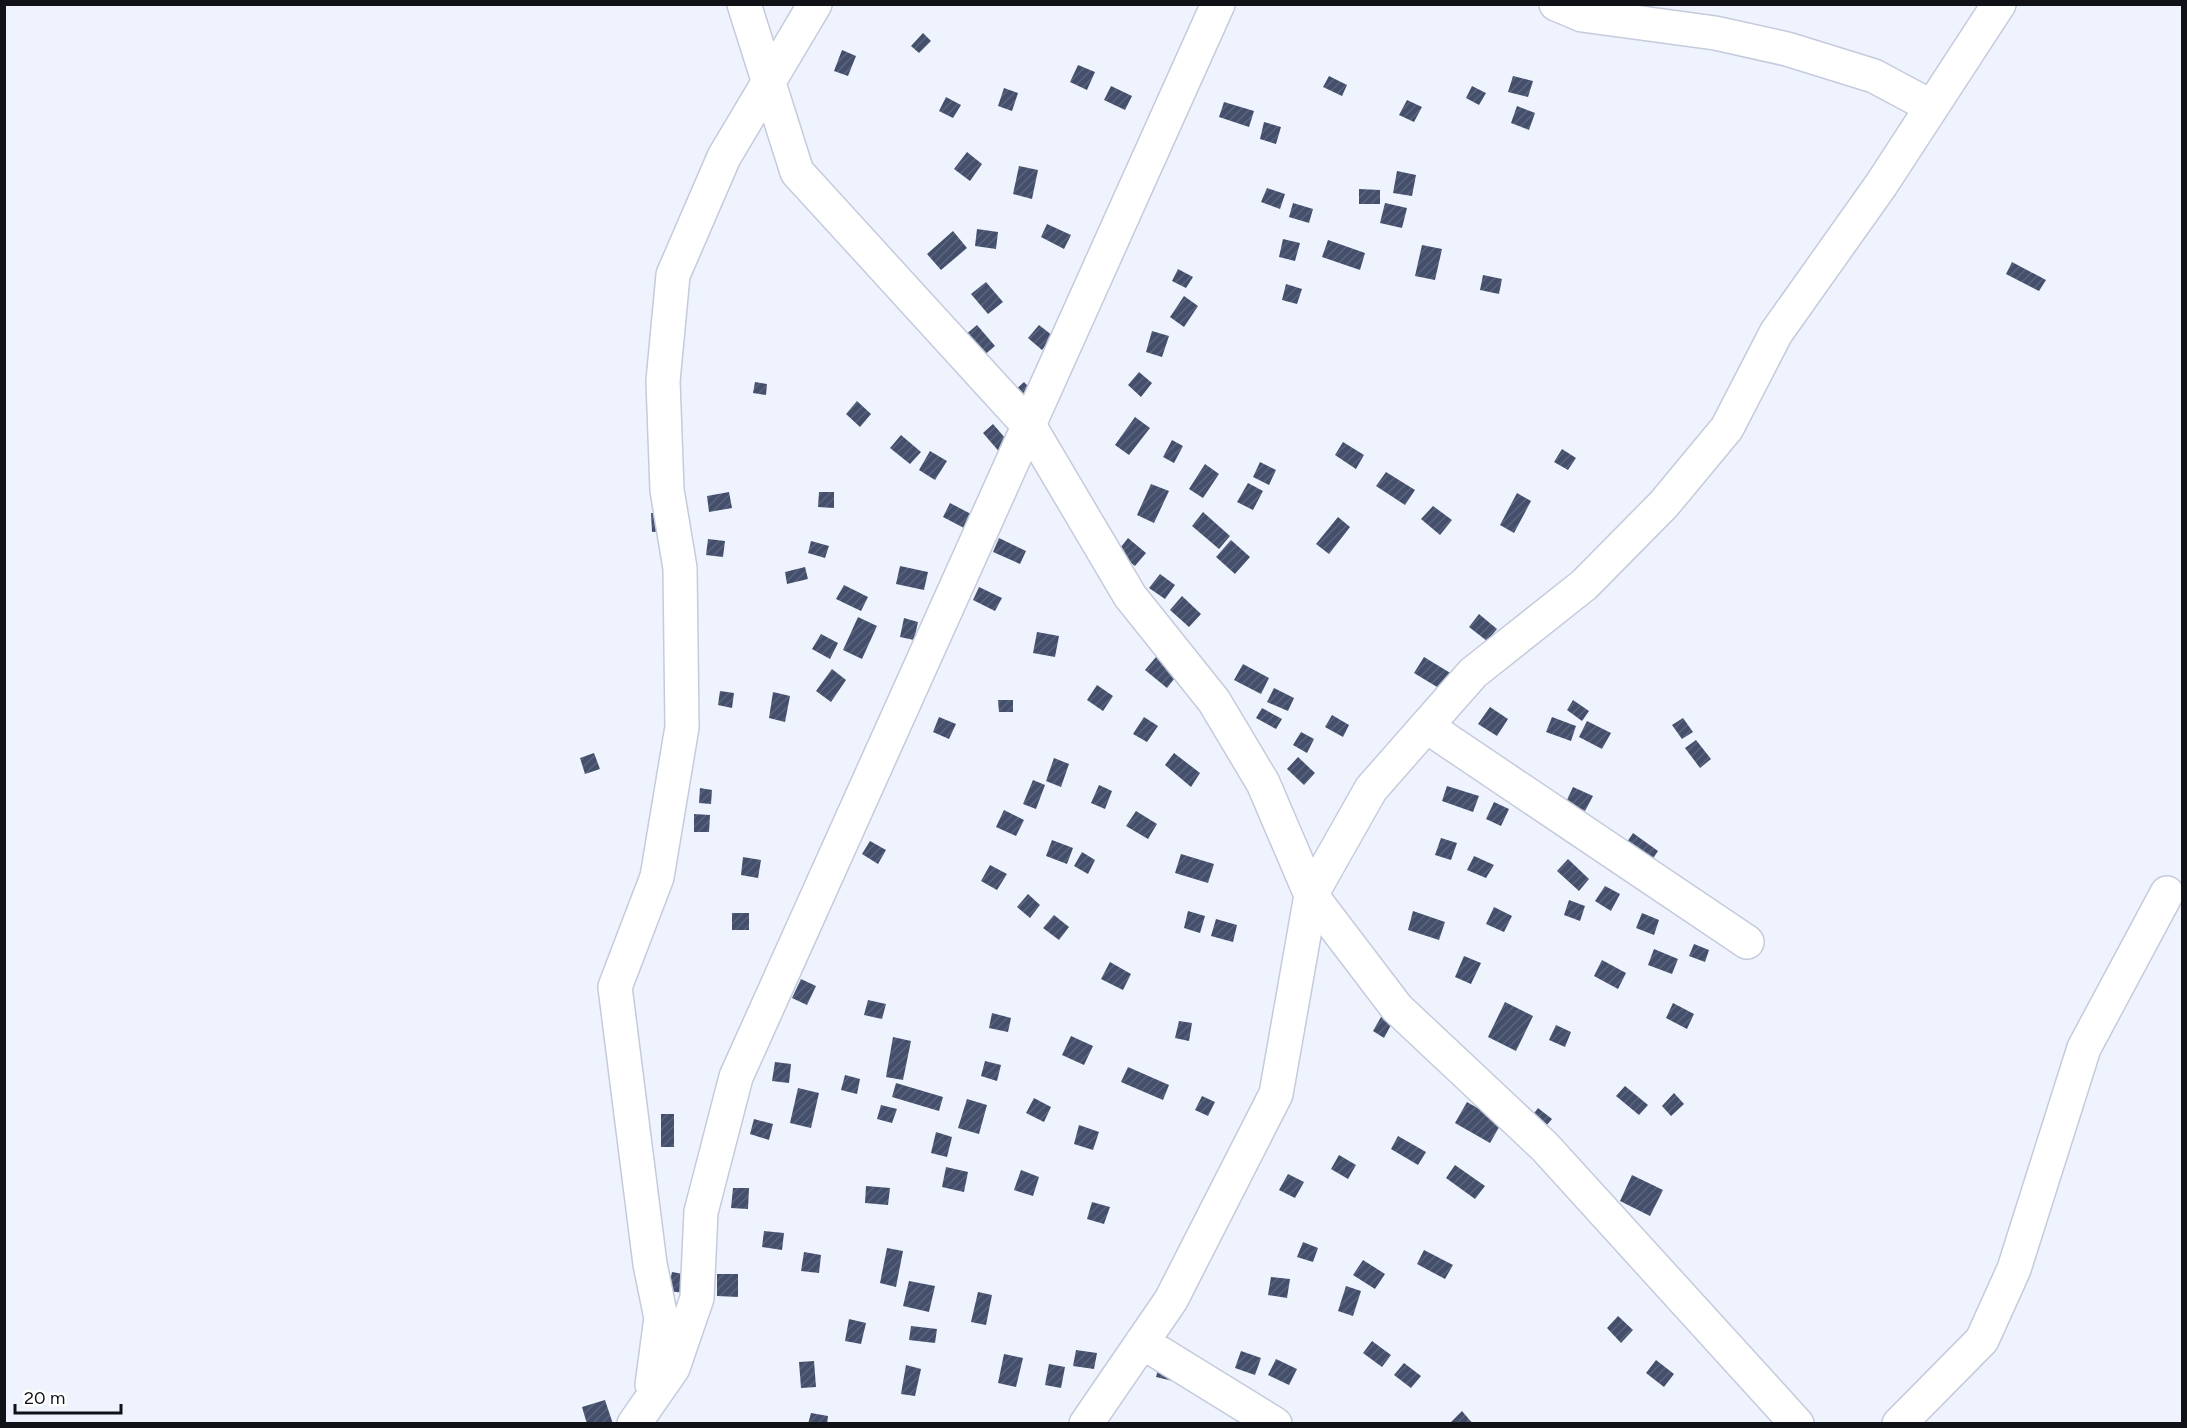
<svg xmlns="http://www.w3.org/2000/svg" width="2187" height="1428" viewBox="0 0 2187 1428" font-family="Figtree,sans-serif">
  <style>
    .building { fill: url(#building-hatch) }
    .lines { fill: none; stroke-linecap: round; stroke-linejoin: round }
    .minor-casing { stroke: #c4cbdc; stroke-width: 36 }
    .minor { stroke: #fff; stroke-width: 33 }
  </style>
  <defs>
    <pattern id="building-hatch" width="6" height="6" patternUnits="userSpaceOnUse" patternTransform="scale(1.5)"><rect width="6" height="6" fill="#444f6c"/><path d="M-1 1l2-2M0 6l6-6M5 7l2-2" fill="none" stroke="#5b647c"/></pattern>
  </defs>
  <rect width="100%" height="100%" fill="#eef3fd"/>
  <path class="building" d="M923,33L931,41L919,53L911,46Z
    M842,50L856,56L848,76L834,71Z
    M1078,65L1095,72L1087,90L1070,82Z
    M1329,76L1347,85L1342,96L1323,87Z
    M1513,76L1533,81L1528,97L1508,92Z
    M1111,86L1132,96L1125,110L1104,100Z
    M1472,86L1486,93L1479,105L1466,98Z
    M1004,88L1018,93L1012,111L998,106Z
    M946,97L961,105L953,118L939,111Z
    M1407,100L1422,107L1414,122L1399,115Z
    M1224,102L1254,111L1249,127L1219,117Z
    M1517,106L1535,113L1529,130L1511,123Z
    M1264,122L1281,127L1276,144L1260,139Z
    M967,152L982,164L970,181L954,169Z
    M1019,166L1038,170L1032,199L1013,194Z
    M1397,171L1416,175L1412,196L1393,193Z
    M1267,188L1285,194L1280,209L1261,202Z
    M1359,189L1380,190V204H1359Z
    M1293,203L1313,209L1309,223L1289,217Z
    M1385,203L1407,208L1402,228L1380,223Z
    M1047,224L1071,235L1064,249L1041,237Z
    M977,229L998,232L996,249L975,246Z
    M953,231L967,248L941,270L927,254Z
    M1283,239L1300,243L1295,261L1279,257Z
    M1328,240L1365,253L1360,270L1322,257Z
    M1422,245L1442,249L1435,280L1415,276Z
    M2012,262L2046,280L2039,291L2006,274Z
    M1178,269L1193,277L1186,288L1172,281Z
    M1483,275L1502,279L1499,294L1480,290Z
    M986,282L1003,302L988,314L971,294Z
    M1286,284L1302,289L1297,304L1282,300Z
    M1184,296L1198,306L1184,327L1170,317Z
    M977,325L995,346L982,357L964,336Z
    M1039,325L1053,336L1042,350L1028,338Z
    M1152,331L1169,336L1162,357L1146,352Z
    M1139,372L1152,383L1141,397L1128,385Z
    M755,382L767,384L766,395L753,393Z
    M1024,382L1038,397L1027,406L1013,392Z
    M857,401L871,414L860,427L846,414Z
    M1135,417L1150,428L1129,455L1115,445Z
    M993,424L1012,446L1002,455L983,433Z
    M901,435L921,452L910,464L890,448Z
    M1172,440L1183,446L1174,463L1163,457Z
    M1343,442L1364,455L1356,469L1335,455Z
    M1562,449L1576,458L1568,470L1554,462Z
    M930,451L947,461L935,480L919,470Z
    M1260,462L1276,470L1269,485L1253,477Z
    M1205,464L1219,474L1203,498L1189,489Z
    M1386,472L1415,490L1405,505L1376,486Z
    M1248,483L1263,491L1253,510L1237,502Z
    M1151,484L1169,491L1154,523L1137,515Z
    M729,492L732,508L709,512L707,496Z
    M819,492H834V508L818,507Z
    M1517,493L1531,501L1514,533L1500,525Z
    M950,503L971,514L964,528L943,517Z
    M1433,506L1452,520L1440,535L1421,519Z
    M1203,512L1230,536L1219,549L1192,526Z
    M651,513H666L668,531L652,532Z
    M1338,517L1350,527L1329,554L1316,544Z
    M999,538L1026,551L1020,564L993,552Z
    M1128,538L1146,553L1135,566L1117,552Z
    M708,539L725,541L723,557L706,555Z
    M1231,540L1250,557L1235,574L1216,557Z
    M811,541L829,546L825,558L808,553Z
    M900,566L928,572L924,590L896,584Z
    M805,567L808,579L787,584L785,572Z
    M1160,574L1175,585L1165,599L1149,588Z
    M844,585L868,597L861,611L836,599Z
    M979,587L1002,598L995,611L973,600Z
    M1182,596L1201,614L1189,627L1170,610Z
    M1479,614L1497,629L1487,641L1469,627Z
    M858,617L877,626L862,659L843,650Z
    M904,618L918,622L914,640L900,637Z
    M1037,632L1059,636L1055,657L1033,653Z
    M821,634L838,643L830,659L812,649Z
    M1156,657L1178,674L1167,688L1145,670Z
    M1424,657L1452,674L1442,690L1414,673Z
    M1243,664L1269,678L1261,694L1234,680Z
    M832,669L846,680L831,702L816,691Z
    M1097,685L1113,696L1103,711L1087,700Z
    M1274,688L1294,698L1288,711L1267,702Z
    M720,691L734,693L732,708L718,705Z
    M773,692L790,696L785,722L769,718Z
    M998,700H1013V712H999Z
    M1573,700L1589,711L1582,721L1567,710Z
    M1490,707L1508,719L1497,736L1478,724Z
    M1262,708L1282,719L1276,729L1256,718Z
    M1332,715L1349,725L1343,737L1325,727Z
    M939,717L956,724L949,739L933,732Z
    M1144,717L1158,726L1147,742L1133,734Z
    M1552,717L1576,726L1571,741L1546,732Z
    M1683,718L1693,732L1682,739L1672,725Z
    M1587,721L1611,733L1602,749L1579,737Z
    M1301,732L1314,739L1307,753L1293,745Z
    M1696,740L1711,759L1700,768L1685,748Z
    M594,753L600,769L585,774L580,758Z
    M1174,753L1200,773L1191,787L1165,765Z
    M1298,757L1315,773L1304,785L1287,769Z
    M1054,758L1069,764L1061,787L1046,781Z
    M1033,780L1045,785L1036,809L1023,804Z
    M1099,785L1112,791L1105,809L1091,803Z
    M1447,786L1479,796L1473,812L1442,801Z
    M1573,787L1593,796L1585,811L1566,802Z
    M700,788L712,790L711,804L699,803Z
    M1494,802L1509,809L1501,826L1486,819Z
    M1004,810L1024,820L1016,836L996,827Z
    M1136,811L1157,824L1148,839L1126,826Z
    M694,814L710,815L709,832H694Z
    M1633,833L1658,851L1650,863L1625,845Z
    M1441,838L1457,843L1451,860L1435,855Z
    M1052,840L1073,848L1067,864L1046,856Z
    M870,841L886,850L878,864L862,854Z
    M1082,852L1095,860L1088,874L1074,866Z
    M1181,854L1214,864L1208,883L1175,873Z
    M1474,856L1494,865L1486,878L1467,870Z
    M743,857L761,860L758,878L741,875Z
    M1568,859L1589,879L1579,891L1557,871Z
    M990,865L1007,874L997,890L981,881Z
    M1605,886L1620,894L1611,911L1595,901Z
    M1028,894L1040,905L1030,918L1017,907Z
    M1569,900L1585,906L1580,921L1564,915Z
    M1494,907L1512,916L1504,932L1486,924Z
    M1188,911L1205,916L1200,933L1184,928Z
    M1413,911L1445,922L1439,940L1408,930Z
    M732,913H749V930H732Z
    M1642,913L1659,920L1654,935L1636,928Z
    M1054,915L1069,927L1059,940L1043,928Z
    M1216,919L1237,925L1233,942L1211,936Z
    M1694,944L1709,950L1705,962L1689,956Z
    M1654,949L1678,959L1672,974L1648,965Z
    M1464,956L1481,963L1471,984L1455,977Z
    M1602,960L1626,973L1618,989L1594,976Z
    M1110,962L1131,974L1123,990L1101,979Z
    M801,979L816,986L807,1005L792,998Z
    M868,1000L886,1004L882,1019L864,1015Z
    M1505,1002L1533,1016L1516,1051L1488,1037Z
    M1673,1003L1694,1014L1687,1029L1666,1018Z
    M992,1013L1011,1018L1008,1032L989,1028Z
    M1381,1017L1392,1023L1384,1038L1373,1031Z
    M1179,1021L1192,1023L1189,1041L1175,1038Z
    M1556,1025L1571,1032L1565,1047L1549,1040Z
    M1071,1036L1093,1046L1084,1065L1062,1055Z
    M893,1037L911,1041L903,1080L886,1077Z
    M985,1061L1001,1065L997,1081L981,1076Z
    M775,1062L791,1064L789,1083L772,1081Z
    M1128,1067L1169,1085L1163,1100L1121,1082Z
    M845,1075L860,1079L857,1094L841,1090Z
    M896,1083L943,1097L939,1111L892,1097Z
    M1625,1086L1648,1105L1639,1115L1616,1096Z
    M798,1088L819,1093L811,1128L790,1123Z
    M1674,1093L1684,1104L1671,1116L1662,1106Z
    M1202,1096L1215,1102L1208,1116L1195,1110Z
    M1034,1098L1051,1107L1044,1122L1026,1113Z
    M967,1099L987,1105L979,1134L958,1128Z
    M1467,1102L1502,1122L1490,1143L1455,1123Z
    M881,1105L897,1109L892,1123L877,1119Z
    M1538,1108L1552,1119L1541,1132L1528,1121Z
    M661,1114H674V1147H661Z
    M754,1119L773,1124L769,1140L750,1134Z
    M1079,1125L1099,1132L1093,1150L1074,1144Z
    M936,1132L952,1137L947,1157L931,1153Z
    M1398,1136L1426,1152L1418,1165L1391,1149Z
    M1339,1155L1356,1165L1348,1179L1331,1169Z
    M1455,1165L1485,1186L1475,1199L1446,1178Z
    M946,1167L968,1172L964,1192L942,1187Z
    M1021,1170L1039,1177L1033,1196L1014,1190Z
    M1288,1174L1304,1182L1295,1198L1279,1190Z
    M1632,1175L1663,1190L1650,1216L1620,1201Z
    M866,1186L890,1188L888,1205L865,1203Z
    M733,1188H749L748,1209L731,1208Z
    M1092,1202L1110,1207L1104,1224L1087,1219Z
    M764,1231L784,1233L782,1250L762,1247Z
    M1303,1242L1318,1248L1313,1262L1297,1257Z
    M887,1248L903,1251L896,1287L880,1283Z
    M1424,1250L1453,1265L1445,1279L1417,1264Z
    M804,1252L821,1255L819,1273L801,1271Z
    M1363,1260L1385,1274L1375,1289L1353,1275Z
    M672,1272L689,1275L685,1293L668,1291Z
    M717,1274H738V1297L717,1296Z
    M1271,1277L1290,1279L1287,1298L1268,1295Z
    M909,1281L935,1286L929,1312L903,1306Z
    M1346,1286L1361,1291L1353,1316L1338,1311Z
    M978,1292L992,1295L986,1325L971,1322Z
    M1618,1316L1633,1330L1621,1343L1607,1328Z
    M849,1319L866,1323L861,1344L845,1341Z
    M911,1326L937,1329L935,1343L909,1340Z
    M1372,1341L1391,1355L1382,1367L1363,1353Z
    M1076,1350L1097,1353L1094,1369L1073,1366Z
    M1241,1351L1261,1358L1255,1375L1235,1368Z
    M1004,1354L1023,1358L1016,1387L998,1383Z
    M1276,1359L1297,1369L1289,1385L1268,1375Z
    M1656,1360L1674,1374L1664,1387L1646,1373Z
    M814,1361L816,1387L801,1388L799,1362Z
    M1160,1362L1177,1382L1156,1377Z
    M1404,1363L1421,1376L1411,1388L1394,1375Z
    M1049,1364L1065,1367L1061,1388L1045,1385Z
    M906,1365L921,1369L915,1396L901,1394Z
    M605,1400L613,1424H587L582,1407Z
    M1462,1411L1473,1424H1449Z
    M811,1413L828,1416L827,1424H808Z"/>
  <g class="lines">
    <defs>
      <path id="minor" d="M744,4L797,172L1030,427L1130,596L1214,701L1263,783L1311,895L1397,1008L1545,1147L1797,1424
        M1556,4L1582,15L1715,33L1787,49L1874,76L1932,107
        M1426,726L1747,942
        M1142,1342L1275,1424
        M652,1385L661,1318L650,1264L615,987L657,877L682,727L680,568L667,490L663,381L673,275L724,157L815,4
        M634,1424L673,1368L697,1298L701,1212L736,1077L1218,4
        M1086,1424L1171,1300L1276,1094L1311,895L1371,789L1473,673L1584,585L1664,504L1727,428L1776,333L1881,185L1999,4
        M1899,1424L1982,1340L2014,1269L2084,1048L2167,893"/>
    </defs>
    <use href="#minor" class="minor-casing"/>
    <use href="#minor" class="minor"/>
  </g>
  <rect width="2187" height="1428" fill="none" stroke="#101218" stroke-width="12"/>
  <path d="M15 1404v9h106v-9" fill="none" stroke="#101218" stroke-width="3"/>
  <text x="24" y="1404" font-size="18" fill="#101218" stroke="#ffffff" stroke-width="4.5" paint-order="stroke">20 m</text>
</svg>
